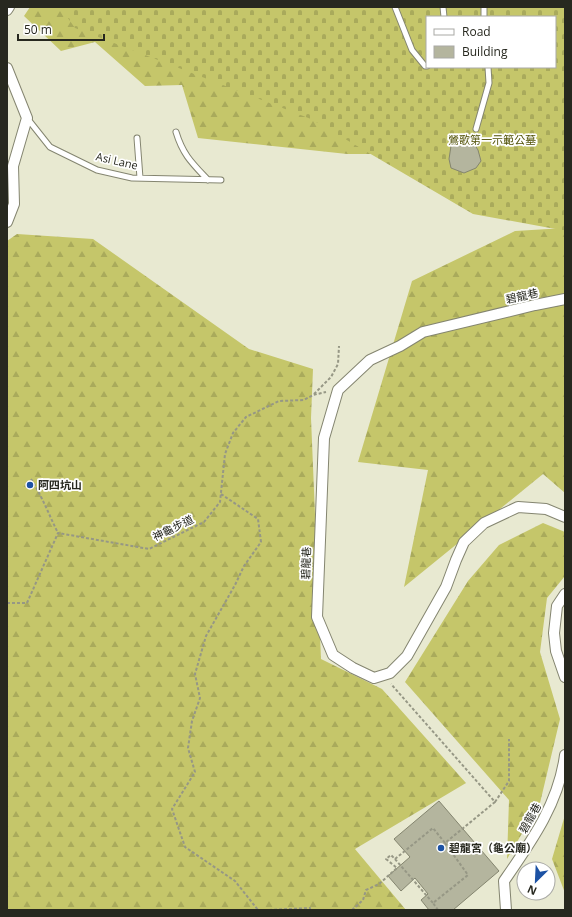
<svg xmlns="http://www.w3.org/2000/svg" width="572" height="917" viewBox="0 0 572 917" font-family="'Open Sans','Noto Sans TC',sans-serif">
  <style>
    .forest { fill: url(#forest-firs) }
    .cemetery { fill: url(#cemetery-stones); fill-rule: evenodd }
    .building { fill: #b4b59e; stroke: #84856f }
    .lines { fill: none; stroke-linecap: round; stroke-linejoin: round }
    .service-casing { stroke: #848570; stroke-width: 7 }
    .minor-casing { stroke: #848570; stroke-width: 12 }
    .path { stroke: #969785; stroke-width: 2; stroke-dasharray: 3 2; stroke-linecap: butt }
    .service { stroke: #fff; stroke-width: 5 }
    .minor { stroke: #fff; stroke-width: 10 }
    .poi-dot { fill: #1c52a4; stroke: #fff; stroke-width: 1.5 }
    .labels { text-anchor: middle; stroke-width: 3.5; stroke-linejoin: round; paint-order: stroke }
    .park-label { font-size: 11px; fill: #505004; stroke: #fff }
    .street-label { font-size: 11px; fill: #27281f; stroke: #fff }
    .poi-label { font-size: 11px; font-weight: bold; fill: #27281f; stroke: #fff; text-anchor: start }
  </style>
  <defs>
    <pattern id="forest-firs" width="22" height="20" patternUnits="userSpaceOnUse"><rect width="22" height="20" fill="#c5c66a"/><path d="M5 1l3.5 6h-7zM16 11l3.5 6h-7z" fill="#a9aa5b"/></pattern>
    <pattern id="cemetery-stones" width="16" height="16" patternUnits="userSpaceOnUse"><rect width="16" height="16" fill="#c5c66a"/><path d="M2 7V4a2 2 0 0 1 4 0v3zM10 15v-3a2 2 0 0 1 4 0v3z" fill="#a9aa5b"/></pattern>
  </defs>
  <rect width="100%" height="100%" fill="#e8e9d1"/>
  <path class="forest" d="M30,7H234L434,154H347L198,138L182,85L145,86L95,42L61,51L24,16Z
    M565,228V493L543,474L404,587L428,470L358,462L412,281L515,231Z
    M17,234L93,239L249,349L313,369L311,418L321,659L382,689L466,783L355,849L406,910H7V241Z
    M543,523L565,532V576L547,598L540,652L560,719L540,803L507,859L509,800L405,682L468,581L499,545Z
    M565,815V893L552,859Z"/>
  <path class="cemetery" d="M60,7H565V230H561L473,214L311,119L75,28ZM427,17H555V67H427Z"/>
  <path class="building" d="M460,141L473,142L478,150L481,161L476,168L464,173L451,168L449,159L451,146Z
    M439,801L499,871L453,910H429L421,900L428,894L415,878L401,891L388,876L410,857L394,839Z"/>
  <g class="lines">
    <defs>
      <path id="service" d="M395,7L412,50L425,66H427
        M443,7L444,17
        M484,7V17
        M27,118L50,147L97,170L132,178L221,180
        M476,129L489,83L488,67
        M176,132C183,155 192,163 208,180
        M137,138L140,178"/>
      <path id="minor" d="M7,10L9,7
        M7,68L27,118L13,166L14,204L7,222
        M565,299L535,305L423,332L400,346L370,360L338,390L324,438L317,617L333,655L353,668L374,678L390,673L407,656L446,587L456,560L464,542L484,523L518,507L546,509L565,517
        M565,594L557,606L554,633L556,651L565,677
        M506,910L504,881C531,842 559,803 565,755"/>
    </defs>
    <use href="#service" class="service-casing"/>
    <use href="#minor" class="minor-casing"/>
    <path class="path" d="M314,394L331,377L338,364L339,346
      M31,479C42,496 49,515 58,533
      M221,494L258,519L261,542L244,566L235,585L206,636L195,674L200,698L192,721L188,748L195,772L172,809L185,847L235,881L258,910
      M7,603H27L58,533L149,549L204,522L220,502L225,454L233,433L246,417L279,401L304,400L313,395L326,392
      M495,802L509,781V739
      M395,859L433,903
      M269,910L310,908V910
      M352,910L363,900L366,890L379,884L397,868L386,859L391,855L395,859L433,828L445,843L495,802L391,684
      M438,910L433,903L468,875L445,843"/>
    <use href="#service" class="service"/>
    <use href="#minor" class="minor"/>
  </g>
  <g class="poi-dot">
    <circle cx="30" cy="485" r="4"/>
    <circle cx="441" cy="848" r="4"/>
  </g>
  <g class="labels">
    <g class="park-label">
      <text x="492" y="144">鶯歌第一示範公墓</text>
    </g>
    <g class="street-label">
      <text transform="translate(117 161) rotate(13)" y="4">Asi Lane</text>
      <text transform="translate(522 296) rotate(-13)" y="4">碧龍巷</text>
      <text transform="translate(173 528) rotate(-26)" y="4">神龜步道</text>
      <text transform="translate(306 563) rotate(-88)" y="4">碧龍巷</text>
      <text transform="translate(530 818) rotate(-61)" y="4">碧龍巷</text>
    </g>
    <g class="poi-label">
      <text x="38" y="489">阿四坑山</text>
      <text x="449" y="852">碧龍宮（龜公廟）</text>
    </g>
  </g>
  <rect width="572" height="917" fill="none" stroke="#27281f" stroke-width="16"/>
  <rect x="426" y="16" width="130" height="52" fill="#ffffff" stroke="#a9a9a5"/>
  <rect x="434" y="29" width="20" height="6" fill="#ffffff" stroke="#a9a9a5"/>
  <text x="462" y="36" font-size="12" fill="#27281f">Road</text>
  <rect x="434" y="46" width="20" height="12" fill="#b4b59e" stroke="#a9a9a5"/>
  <text x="462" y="56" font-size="12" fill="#27281f">Building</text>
  <g transform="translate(536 881) rotate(204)"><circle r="19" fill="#ffffff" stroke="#a9a9a5"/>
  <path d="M0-3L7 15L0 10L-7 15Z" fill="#1c52a4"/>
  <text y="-6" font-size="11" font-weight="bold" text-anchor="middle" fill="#27281f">N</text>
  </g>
  <path d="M18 34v6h86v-6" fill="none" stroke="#27281f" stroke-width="2"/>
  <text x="24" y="34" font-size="12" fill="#27281f" stroke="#ffffff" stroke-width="3" paint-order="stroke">50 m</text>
</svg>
